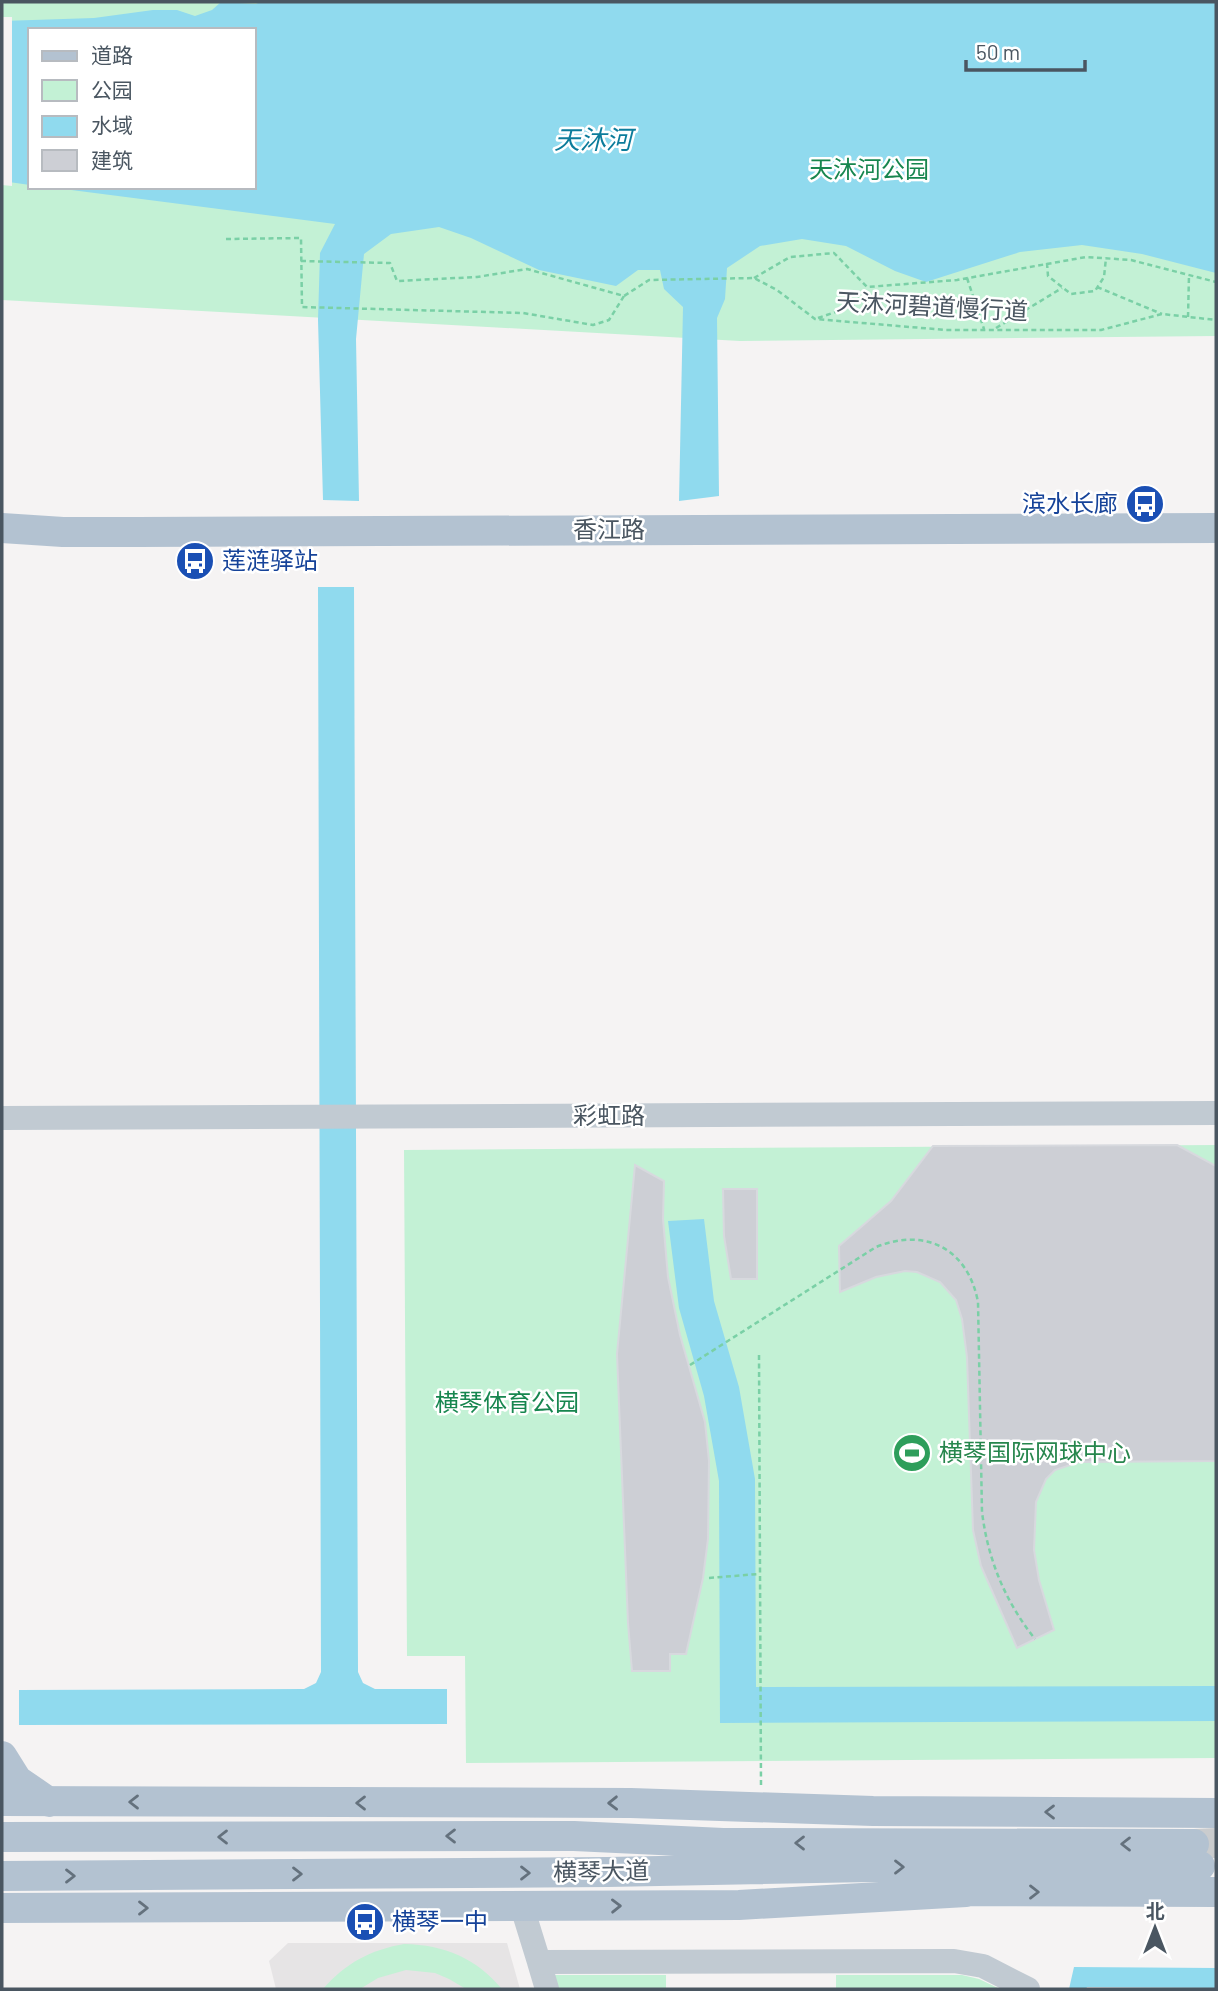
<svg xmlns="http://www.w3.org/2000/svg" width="1218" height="1991" viewBox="0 0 1218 1991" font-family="Barlow,'Noto Sans SC',sans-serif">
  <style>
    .education { fill: #e6e4e5 }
    .green { fill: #c3f1d5; fill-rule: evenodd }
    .water { fill: #90daee }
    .pier { fill: #f5f3f3 }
    .building { fill: #cdcfd5; stroke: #d7d9de; stroke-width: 2 }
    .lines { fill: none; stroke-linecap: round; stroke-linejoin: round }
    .major-tunnel { stroke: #caccce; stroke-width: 30; stroke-dasharray: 30 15; stroke-linecap: butt }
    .path { stroke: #7ad0a6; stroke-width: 2.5; stroke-dasharray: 5 3.5; stroke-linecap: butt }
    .minor { stroke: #c1cad2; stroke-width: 24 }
    .major { stroke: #b3c2d1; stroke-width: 30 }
    .oneway { stroke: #64717d }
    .labels { text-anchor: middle; stroke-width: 5; stroke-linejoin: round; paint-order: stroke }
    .park-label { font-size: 24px; fill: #17864f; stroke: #fff }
    .street-label { font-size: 24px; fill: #4a5661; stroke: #fff }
    .transit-label { font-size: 24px; fill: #164399; stroke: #fff; text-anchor: start }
    .leisure-label { font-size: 24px; fill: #27864d; stroke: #fff; text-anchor: start }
    .water-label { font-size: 26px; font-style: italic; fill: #0c7c9b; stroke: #fff }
  </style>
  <rect width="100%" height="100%" fill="#f5f3f3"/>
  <path class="education" d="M288,1943H507L520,1989H276L269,1961Z"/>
  <path class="green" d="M2,2H1216V336L740,341L2,300ZM30,30H254V187H30Z
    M1216,1145V1758L466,1763L465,1656H407L404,1150Z
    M404,1944C445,1945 476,1958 502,1989H466L449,1979L435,1973L406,1970L378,1978L360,1989H323C346,1963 370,1950 404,1944Z
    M553,1975H666V1989H557Z
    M836,1975H962L979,1979L1000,1989H836Z"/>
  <path class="water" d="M221,2L256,4L260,2H1216V273L1142,254L1082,245L1020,252L926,282L895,271L846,246L802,239L760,246L727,268L725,299L717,318L719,496L679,501L683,307L664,289L660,270H638L616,286L539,270L471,238L439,227L391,234L364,254L356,339L359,501L323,500L318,320L320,253L335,224L48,187H254V30H30V185L2,181V21L94,18L153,10H177L195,16L212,10Z
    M318,587H354L358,1672L363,1683L375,1689H447V1724L19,1725V1690L304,1689L316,1683L321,1672Z
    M704,1219L714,1301L739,1387L755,1479L756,1687L1216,1686V1721L720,1723L719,1481L704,1396L679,1308L668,1221Z
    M1074,1967L1216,1968V1988L1087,1987L1086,1989H1069Z"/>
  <path class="pier" d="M2,17H12V186L2,185Z"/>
  <path class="building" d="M1177,1145L1216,1166V1461L1079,1462L1055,1470L1046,1479L1036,1502L1034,1550L1039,1580L1054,1630L1017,1648L981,1566L973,1530L967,1357L962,1319L956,1300L940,1282L917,1272L905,1271L876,1277L840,1292L839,1246L891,1201L933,1146Z
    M635,1165L664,1181L663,1219L668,1277L680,1335L705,1422L709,1461L708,1539L703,1578L686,1654H670V1671H632L628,1623L617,1354Z
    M723,1189H757V1279H731L724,1236Z"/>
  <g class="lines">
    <path class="major-tunnel" d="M1194,1844L1216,1843"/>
    <path class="path" d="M226,239L301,238L302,307L523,313L593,325L609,320L624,296
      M301,261L390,263L397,281L477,277L527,269L624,296L649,280L754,278L777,290L815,319L946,330H1101L1162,314L1216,320
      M1047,263L1048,276L1071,294L1095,291L1104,277L1106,258
      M754,278L790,257L834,253L867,287L957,280L1086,257L1131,260L1216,282
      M967,278L984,329
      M1097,287L1162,314
      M1188,317L1189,275
      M818,318L853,306L866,288
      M996,328L1062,288
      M759,1355L761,1785
      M690,1365L876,1247C926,1227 968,1249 978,1302L982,1512C988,1560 1005,1601 1035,1639
      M709,1578L758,1574"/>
    <path class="minor" d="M2,1118L1216,1113
      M522,1907L539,1962L954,1961L983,1966L1028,1989
      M539,1962L547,1989"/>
    <path class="major" d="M2,528L63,532H138L1216,528
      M2,1756L17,1780L49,1802
      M2,1801L631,1803L873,1811L1216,1813
      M2,1837L574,1836L723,1843L1194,1844
      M2,1876L607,1872L871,1867L1200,1866
      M946,1891L1216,1892
      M2,1908L739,1905L966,1892"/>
  </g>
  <defs><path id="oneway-chevron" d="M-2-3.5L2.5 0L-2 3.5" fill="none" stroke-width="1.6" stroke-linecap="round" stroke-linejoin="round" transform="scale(1.75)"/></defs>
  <g class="oneway">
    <use href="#oneway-chevron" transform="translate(134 1802) rotate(-180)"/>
    <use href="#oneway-chevron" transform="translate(361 1803) rotate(-180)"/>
    <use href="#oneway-chevron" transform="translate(613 1803) rotate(179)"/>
    <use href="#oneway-chevron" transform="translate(1050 1812) rotate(-180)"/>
    <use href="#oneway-chevron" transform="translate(451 1836) rotate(180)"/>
    <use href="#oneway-chevron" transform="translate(223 1837) rotate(180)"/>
    <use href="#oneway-chevron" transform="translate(800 1843) rotate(-180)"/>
    <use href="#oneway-chevron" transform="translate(1126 1844) rotate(-180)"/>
    <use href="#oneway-chevron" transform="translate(899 1867)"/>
    <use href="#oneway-chevron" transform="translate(525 1873)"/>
    <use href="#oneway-chevron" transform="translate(297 1874)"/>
    <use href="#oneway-chevron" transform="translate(70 1876)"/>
    <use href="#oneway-chevron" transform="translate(1034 1892)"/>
    <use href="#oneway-chevron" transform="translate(616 1906) rotate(-1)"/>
    <use href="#oneway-chevron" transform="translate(143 1908)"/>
  </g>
  <defs>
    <symbol id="bus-disc" viewBox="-11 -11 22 22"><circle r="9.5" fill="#1a4fb4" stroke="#fff"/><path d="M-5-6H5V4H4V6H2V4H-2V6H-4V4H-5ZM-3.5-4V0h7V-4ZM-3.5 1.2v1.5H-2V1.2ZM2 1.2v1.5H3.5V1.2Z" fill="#fff"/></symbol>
    <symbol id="stadium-disc" viewBox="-11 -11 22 22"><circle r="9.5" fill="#2e9e5b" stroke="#fff"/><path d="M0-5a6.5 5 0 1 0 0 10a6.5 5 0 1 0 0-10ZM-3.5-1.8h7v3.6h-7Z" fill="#fff"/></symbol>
  </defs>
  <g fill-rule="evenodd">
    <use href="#bus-disc" x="1123" y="482" width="44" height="44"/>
    <use href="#bus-disc" x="173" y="539" width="44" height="44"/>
    <use href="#stadium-disc" x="890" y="1431" width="44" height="44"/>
    <use href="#bus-disc" x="343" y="1900" width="44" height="44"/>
  </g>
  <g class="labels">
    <g class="park-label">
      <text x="869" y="178">天沐河公园</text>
      <text x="507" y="1411">横琴体育公园</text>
    </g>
    <g class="street-label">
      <text transform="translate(932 307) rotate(3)" y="8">天沐河碧道慢行道</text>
      <text x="609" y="538">香江路</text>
      <text x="609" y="1124">彩虹路</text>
      <text transform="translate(601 1872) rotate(-1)" y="8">横琴大道</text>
    </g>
    <g class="transit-label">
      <text x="1118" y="512" text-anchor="end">滨水长廊</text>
      <text x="222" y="569">莲涟驿站</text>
      <text x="392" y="1930">横琴一中</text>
    </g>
    <g class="leisure-label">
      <text x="939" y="1461">横琴国际网球中心</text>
    </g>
    <g class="water-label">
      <text x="593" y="149">天沐河</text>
    </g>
  </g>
  <rect width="1218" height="1991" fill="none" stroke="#4a5661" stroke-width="7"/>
  <rect x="28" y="28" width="228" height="161" fill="#ffffff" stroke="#b7bbc0" stroke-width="2"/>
  <rect x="42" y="51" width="35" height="10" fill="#b3c2d1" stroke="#b7bbc0" stroke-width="2"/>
  <text x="91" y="63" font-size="21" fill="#4a5661">道路</text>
  <rect x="42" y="80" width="35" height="21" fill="#c3f1d5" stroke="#b7bbc0" stroke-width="2"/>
  <text x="91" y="98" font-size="21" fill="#4a5661">公园</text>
  <rect x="42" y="116" width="35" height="21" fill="#90daee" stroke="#b7bbc0" stroke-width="2"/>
  <text x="91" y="133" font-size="21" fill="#4a5661">水域</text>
  <rect x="42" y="150" width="35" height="21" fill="#cdcfd5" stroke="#b7bbc0" stroke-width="2"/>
  <text x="91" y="168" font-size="21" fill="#4a5661">建筑</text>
  <g transform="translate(1155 1928)" stroke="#ffffff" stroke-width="5" paint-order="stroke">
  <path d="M0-5L12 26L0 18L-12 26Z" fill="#4a5661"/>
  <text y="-10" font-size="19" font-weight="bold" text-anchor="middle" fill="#4a5661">北</text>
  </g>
  <path d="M966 60v10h119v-10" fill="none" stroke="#4a5661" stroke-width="3.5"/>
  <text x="976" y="60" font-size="21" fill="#4a5661" stroke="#ffffff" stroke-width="5" paint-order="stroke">50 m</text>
</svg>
